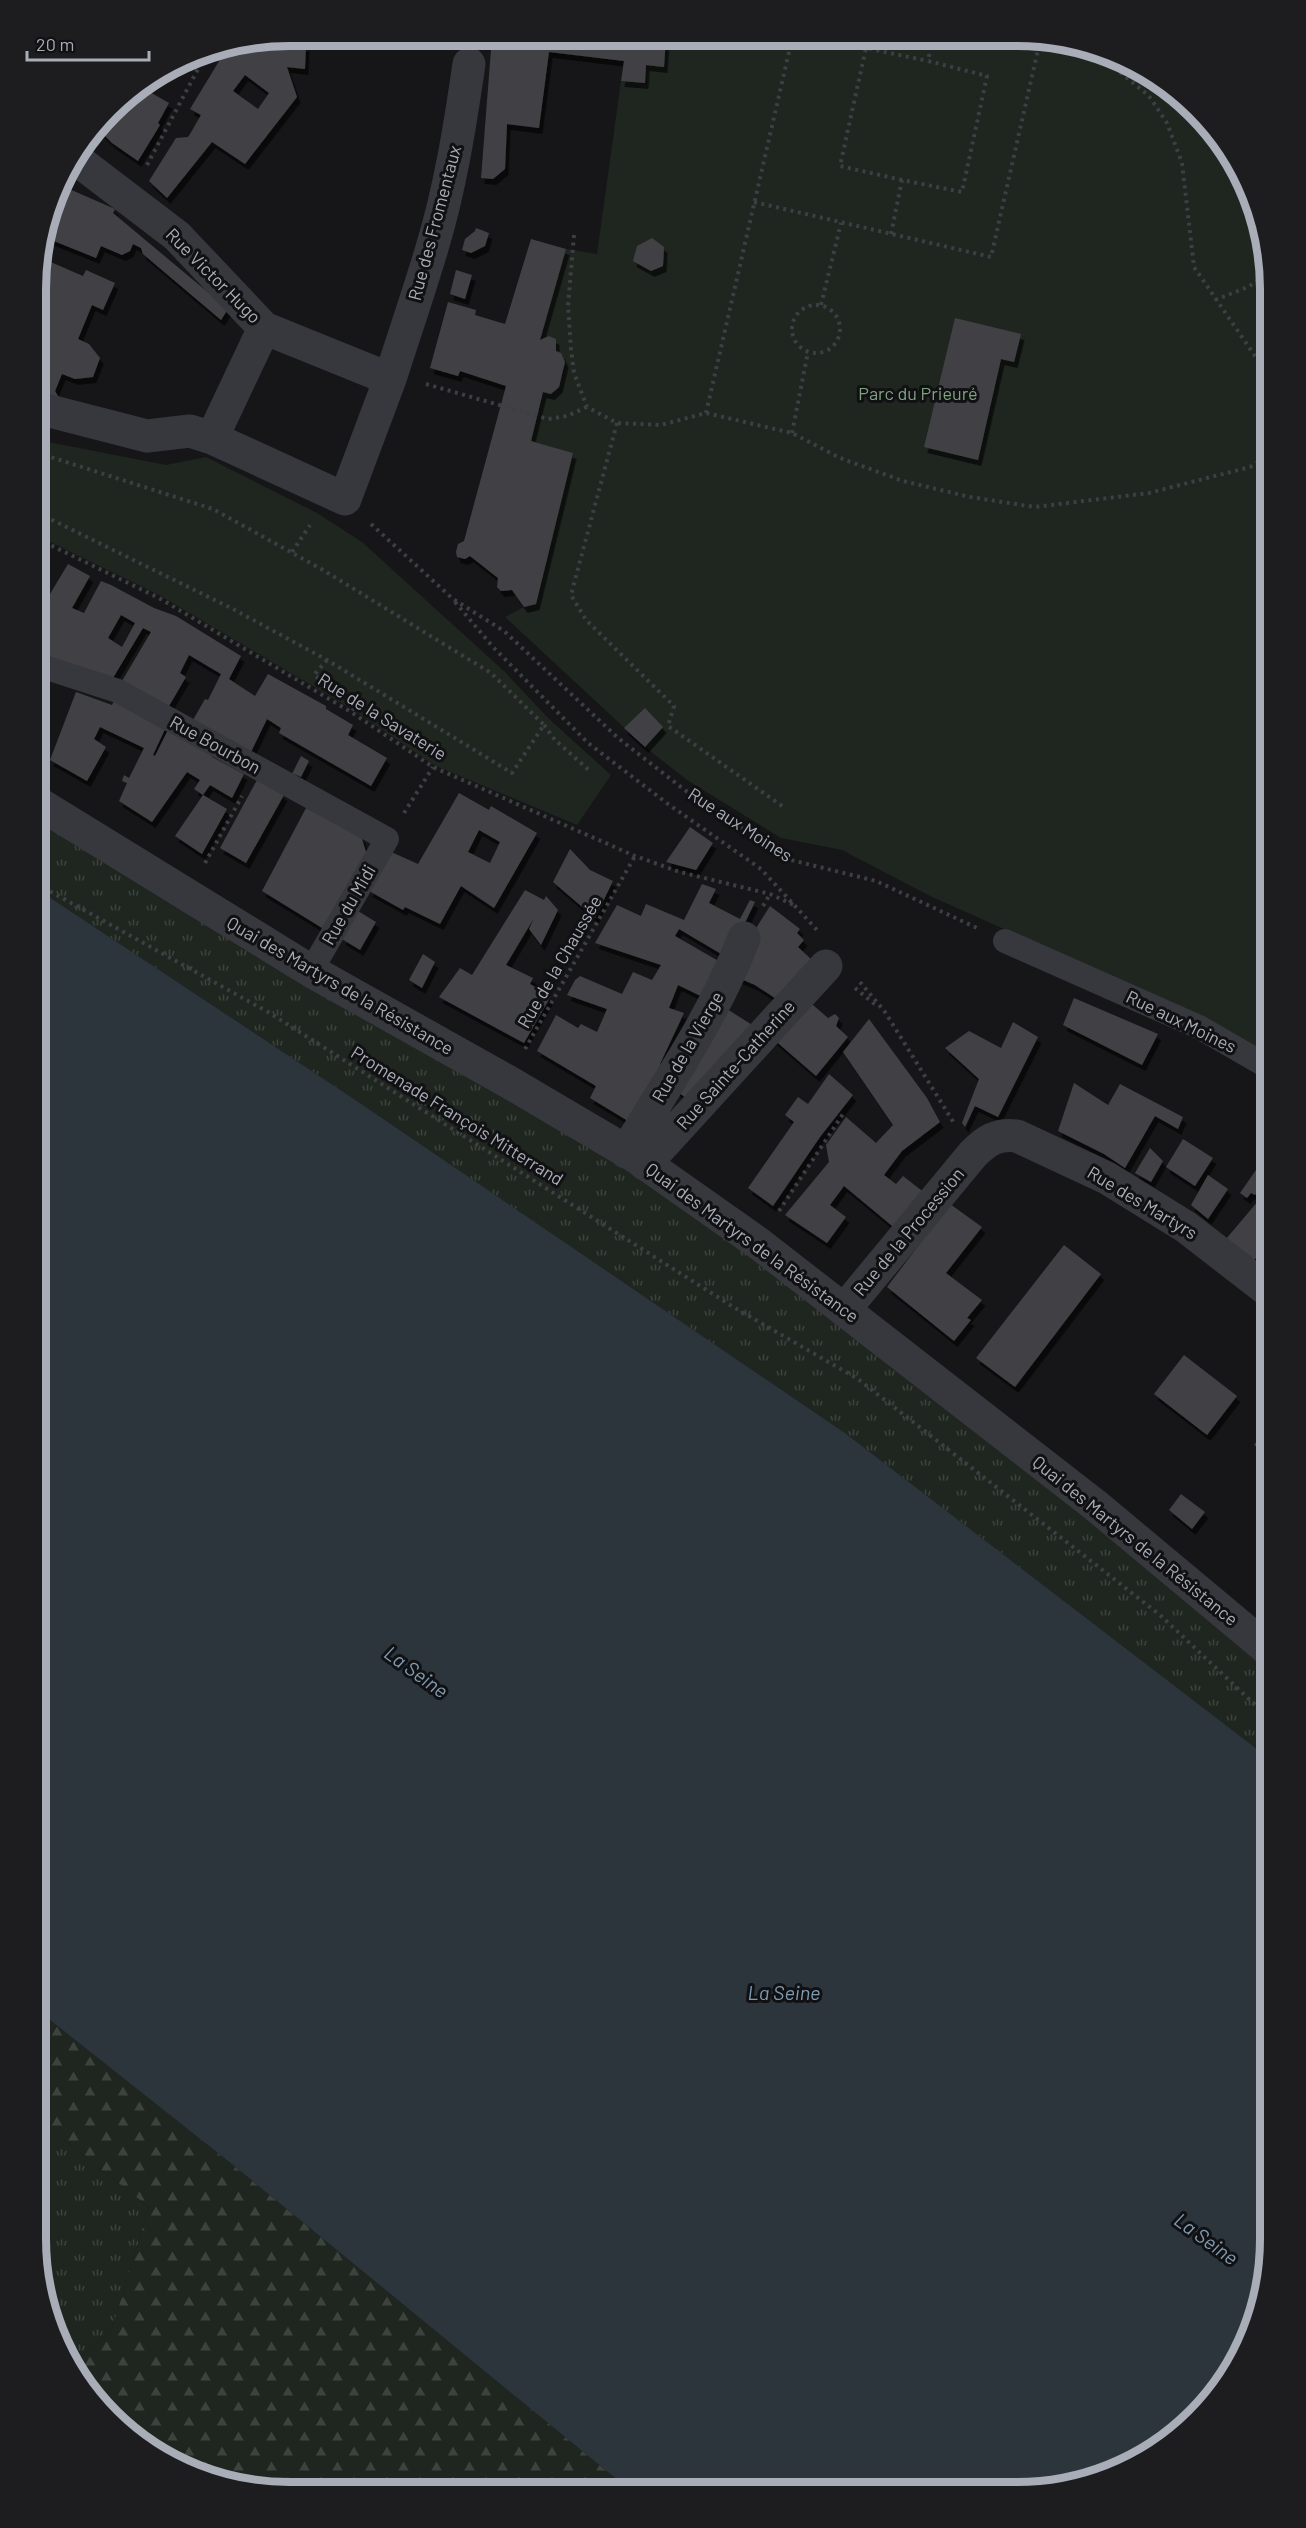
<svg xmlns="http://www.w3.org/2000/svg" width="1306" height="2528" viewBox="0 0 1306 2528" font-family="Barlow,sans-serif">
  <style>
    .grass { fill: url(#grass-tufts) }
    .forest { fill: url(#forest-firs) }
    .park { fill: #1e261f }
    .water { fill: #2c353c }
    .building { fill: #404145; fill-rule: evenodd; filter: url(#shadow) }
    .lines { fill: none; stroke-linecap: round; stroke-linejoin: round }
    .path { stroke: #3d3f44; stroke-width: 4; stroke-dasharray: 3 4.5; stroke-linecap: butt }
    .service { stroke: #37383d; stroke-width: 24 }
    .pedestrian { stroke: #37383d; stroke-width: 33 }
    .minor { stroke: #37383d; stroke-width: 33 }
    .labels { text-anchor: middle; stroke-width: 6; stroke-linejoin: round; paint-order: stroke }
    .street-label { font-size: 18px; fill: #a8adb8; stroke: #111113 }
    .park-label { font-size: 18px; fill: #7fa381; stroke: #111113 }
    .water-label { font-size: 20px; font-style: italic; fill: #7f9bb3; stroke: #111113 }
    .rim { fill: none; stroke: #a8adb8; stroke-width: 8 }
  </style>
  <defs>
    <pattern id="grass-tufts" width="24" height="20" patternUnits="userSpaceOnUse" patternTransform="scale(1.5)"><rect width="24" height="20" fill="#1e261f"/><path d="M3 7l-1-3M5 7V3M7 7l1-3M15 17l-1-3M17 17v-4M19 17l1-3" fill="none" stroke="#3c433d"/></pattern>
    <pattern id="forest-firs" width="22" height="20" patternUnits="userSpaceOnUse" patternTransform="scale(1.5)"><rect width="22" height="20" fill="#1e261f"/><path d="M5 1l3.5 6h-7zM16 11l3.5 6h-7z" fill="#3c433d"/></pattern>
    <filter id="shadow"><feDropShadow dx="3.5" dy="6" stdDeviation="0" flood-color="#0009"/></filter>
  </defs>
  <rect width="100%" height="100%" fill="#161618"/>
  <path class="grass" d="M52,820L682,1204L1155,1571L1270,1667V1759L845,1433L354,1099L37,889L38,831Z
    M36,2118L149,2207L111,2332L71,2364L49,2320L36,2239Z"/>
  <path class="forest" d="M36,2009L233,2165L631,2491L256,2490L192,2473L122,2429L79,2380L71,2364L111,2332L149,2207L36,2118Z"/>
  <path class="park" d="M666,38L1066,41L1129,62L1184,99L1227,148L1257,208L1270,289V1053L1125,983L930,896L842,850L781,838L687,780L645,747L505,617L524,607L536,604L573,453L531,441L543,392L551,394C563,384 568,368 561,353L556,351V339L549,336L540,340L566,249L597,254L621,81L644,83L646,65L664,66Z
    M38,440L166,465L206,457L317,513L362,542L505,672L548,718L611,775L577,825L434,765L353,710L159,595L38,536Z"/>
  <path class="water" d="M37,889L354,1099L845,1433L1270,1759L1269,2256L1251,2335L1217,2393L1158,2449L1098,2479L1017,2492L631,2491L233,2165L36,2009Z"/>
  <path class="building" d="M285,37L284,40L306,46L305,69L287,67L297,97L245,164L212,142L167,198L149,181L176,138L188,137L190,134L201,115L190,109L227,48ZM245,75L269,93L258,109L233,91Z
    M492,37L666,38L664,67L646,65L645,83L621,81L624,61L549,52L539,128L507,124L505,169L493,179L481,178Z
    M141,87L169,103L158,123L160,125L138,161L112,143L99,130L122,99Z
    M60,185L115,209L113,213L228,309L221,320L143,254L141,248L133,244L130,251L122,255L101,246L96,258L44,237Z
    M476,228L489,233L485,246L471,253L462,250L465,239L475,231Z
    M652,238L664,247L663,266L651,271L633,261L637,246Z
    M531,239L566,249L540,340L549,336L556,339V351L561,353L565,362L559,387L551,394L543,392L531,441L573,453L536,604L524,607L512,590L501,591L497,587L498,578L470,556L465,559L457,557L456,552L458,544L464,541L506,386L460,371L458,376L430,368L448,302L476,310L475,315L505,324Z
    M46,260L83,276L86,270L115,283L103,310L92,305L78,339L89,344L100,358L93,377L75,379L62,374L55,391L62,403L38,393V268L42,269Z
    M456,270L472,275L465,299L450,294Z
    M955,318L1021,334L1014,362L1001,359L978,460L924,447Z
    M68,564L90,576L72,608L84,613L101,581L111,585L154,608L176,616L241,656L229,679L255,696L268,674L326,706V709L353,725L348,735L387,758L371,786L279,733L281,728L267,719L250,754L193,720L205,699L208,700L221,674L189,655L180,673L186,677L169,706L122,681L151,632L143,628L113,678L38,653V594L47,599ZM121,615L135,623L122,647L108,638Z
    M76,692L112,705L115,699L166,727L153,755L155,756L169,728L214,753L212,757L244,774L232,798L210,785L203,795L194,789L200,780L187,772L152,822L119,801L127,783L122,781L124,775L129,778L144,748L100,727L94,739L106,747L87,781L50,760Z
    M645,708L663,727L645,747L624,728Z
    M301,756L309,761L301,777L294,774L291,779L290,778Z
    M257,780L284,795L246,863L220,848Z
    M459,793L489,810L491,806L537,833L494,908L461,886L440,924L405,907L403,910L369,891L389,851L418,864ZM479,830L500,842L490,863L468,852Z
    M203,795L227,809L202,854L175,836Z
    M306,808L361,836L367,855L327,931L262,891Z
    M690,827L713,843L696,870L666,862Z
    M570,849L590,870L613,881L595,918L553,882Z
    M702,884L716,889L709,903L740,919L750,900L755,902L728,958L679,929L675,936L729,967L711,1001L678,985L669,1008L684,1013L660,1064V1078L633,1124L590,1098L596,1086L537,1051L556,1015L578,1028L581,1024L597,1032L607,1009L567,995L575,980L580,976L622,994L633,972L652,980L661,965L595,943L617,905L641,916L646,904L684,920Z
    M525,890L544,900L546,896L558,910L541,945L529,929L534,918L506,965L533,978L530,984L551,996L524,1043L439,997L460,968L472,975Z
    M770,906L800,929L797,933L804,940L798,947L814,962L784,1004L755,985L734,976L748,941Z
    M358,911L376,922L360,950L342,939Z
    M423,954L435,962L422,988L409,980Z
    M1074,998L1158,1034L1142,1065L1063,1025Z
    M806,999L828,1018L835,1014L839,1018L836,1026L848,1037L816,1076L771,1037Z
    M719,1004L757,1028L691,1102L672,1087Z
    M869,1019L927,1098L940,1122L902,1151L884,1175L896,1184L903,1176L926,1194L897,1230L844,1186L830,1205L846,1217L827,1243L785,1215L829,1162L826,1145L846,1117L876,1143L893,1125L843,1052Z
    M1013,1022L1038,1037L998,1117L975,1106L965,1127L962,1123L979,1079L945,1048L969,1031L1001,1048Z
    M829,1074L853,1095L820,1137L773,1206L748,1188L794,1122L785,1115L798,1097L808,1104Z
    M1074,1083L1108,1105L1120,1084L1183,1117L1178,1129L1155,1116L1125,1168L1104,1154L1058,1131Z
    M1183,1139L1213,1158L1195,1186L1166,1167Z
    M1150,1148L1163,1161L1151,1182L1135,1173Z
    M1256,1170L1268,1178L1255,1195L1251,1193L1247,1198L1240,1193Z
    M1208,1175L1228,1189L1208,1219L1191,1205Z
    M1270,1193V1268L1256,1258L1253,1262L1226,1239L1264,1194L1268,1196Z
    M950,1204L982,1227L946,1273L982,1300L967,1318L971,1320L954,1341L887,1287Z
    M1064,1245L1101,1274L1015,1387L976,1358Z
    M1184,1355L1237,1396L1207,1435L1154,1394Z
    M1270,1422V1457L1254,1445Z
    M1181,1494L1205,1512L1192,1529L1169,1510Z"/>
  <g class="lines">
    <path class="path" d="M1045,41L1063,44L1110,64L1149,96L1167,123L1182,163L1194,267L1270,378
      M147,165L207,52
      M902,180L840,166L866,48L928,61
      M754,202L991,257L1040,41
      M891,234L902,180L962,192L987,76L928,61L932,40
      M574,235L568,306L571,349L574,373L587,407L617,423L661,425L706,413L792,433L840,458L903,481L970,497L1035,507L1149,493L1250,467L1270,454
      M1215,300L1248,287L1268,274
      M792 329a24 24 0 1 1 48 0a24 24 0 1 1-48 0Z
      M821,305L841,223
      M426,384L548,419L567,416L587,407
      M706,413L792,39
      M617,423L571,595L586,620L674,706L668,726L785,808
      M792,433L808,352
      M38,513L233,609L327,660L512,773L544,725L491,673L323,570L213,509L38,453
      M371,524L453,599L504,631L618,738L686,791L791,860L876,881L977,928
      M38,539L159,598L351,712L433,767L635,856L680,872L770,894L796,906
      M292,552L310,525
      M455,602L493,647L588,743L668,804L761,869L817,930
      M327,660L314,675L356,705L351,712
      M544,725L555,740L591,772
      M404,813L433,767
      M205,863L242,796
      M37,884L268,1012L735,1308L858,1379L1160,1615L1270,1719
      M763,906L770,894
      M860,982L885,1012L954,1123
      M855,988L877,1006
      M525,1049L635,856
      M779,1211L843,1114"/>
    <path class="service" d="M38,665L118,691L387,839L311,971
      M1005,941L1199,1027L1270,1068"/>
    <path class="pedestrian" d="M626,1152C668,1082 715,1014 744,938
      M645,1164L826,966"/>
    <path class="minor" d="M390,379C404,335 419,292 432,248C450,189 460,126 469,64
      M38,408L147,436L190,431L212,438L345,499L390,379L264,328L177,236L76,159
      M212,438L264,328
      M38,803L311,971L507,1081L636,1157L758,1243L1095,1505L1270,1651
      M844,1310L973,1154C986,1141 997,1133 1017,1136L1107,1178L1186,1227L1270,1292"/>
  </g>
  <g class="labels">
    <g class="street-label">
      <text transform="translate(435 223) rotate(-75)" y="6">Rue des Fromentaux</text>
      <text transform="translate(213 276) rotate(45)" y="6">Rue Victor Hugo</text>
      <text transform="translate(382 717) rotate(32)" y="6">Rue de la Savaterie</text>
      <text transform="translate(215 745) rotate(29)" y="6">Rue Bourbon</text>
      <text transform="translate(740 825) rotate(33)" y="6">Rue aux Moines</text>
      <text transform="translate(349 905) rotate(-60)" y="6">Rue du Midi</text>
      <text transform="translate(560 962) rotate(-60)" y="6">Rue de la Chaussée</text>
      <text transform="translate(340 986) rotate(30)" y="6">Quai des Martyrs de la Résistance</text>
      <text transform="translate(1181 1022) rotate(26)" y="6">Rue aux Moines</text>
      <text transform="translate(688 1047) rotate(-60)" y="6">Rue de la Vierge</text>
      <text transform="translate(736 1065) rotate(-48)" y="6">Rue Sainte-Catherine</text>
      <text transform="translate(457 1116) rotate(32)" y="6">Promenade François Mitterrand</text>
      <text transform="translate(1142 1203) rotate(31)" y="6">Rue des Martyrs</text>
      <text transform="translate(909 1232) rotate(-50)" y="6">Rue de la Procession</text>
      <text transform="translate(752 1243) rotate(36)" y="6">Quai des Martyrs de la Résistance</text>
      <text transform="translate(1135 1541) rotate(39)" y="6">Quai des Martyrs de la Résistance</text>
    </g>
    <g class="park-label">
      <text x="918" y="400">Parc du Prieuré</text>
    </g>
    <g class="water-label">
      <text transform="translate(416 1672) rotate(36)" y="7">La Seine</text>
      <text x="784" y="2000">La Seine</text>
      <text transform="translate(1206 2239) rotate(36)" y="7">La Seine</text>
    </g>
  </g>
  <path d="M0 0H1306V2528H0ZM289 46H1017A243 243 0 0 1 1260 289V2239A243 243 0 0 1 1017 2482H289A243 243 0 0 1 46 2239V289A243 243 0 0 1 289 46Z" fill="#1d1d20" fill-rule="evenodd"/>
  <path class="rim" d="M289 46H1017A243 243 0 0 1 1260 289V2239A243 243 0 0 1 1017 2482H289A243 243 0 0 1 46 2239V289A243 243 0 0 1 289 46Z"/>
  <path d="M27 51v9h122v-9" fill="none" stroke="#a8adb8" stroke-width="3"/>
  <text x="36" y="51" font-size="18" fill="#a8adb8" stroke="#111113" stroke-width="4.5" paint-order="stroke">20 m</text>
</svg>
